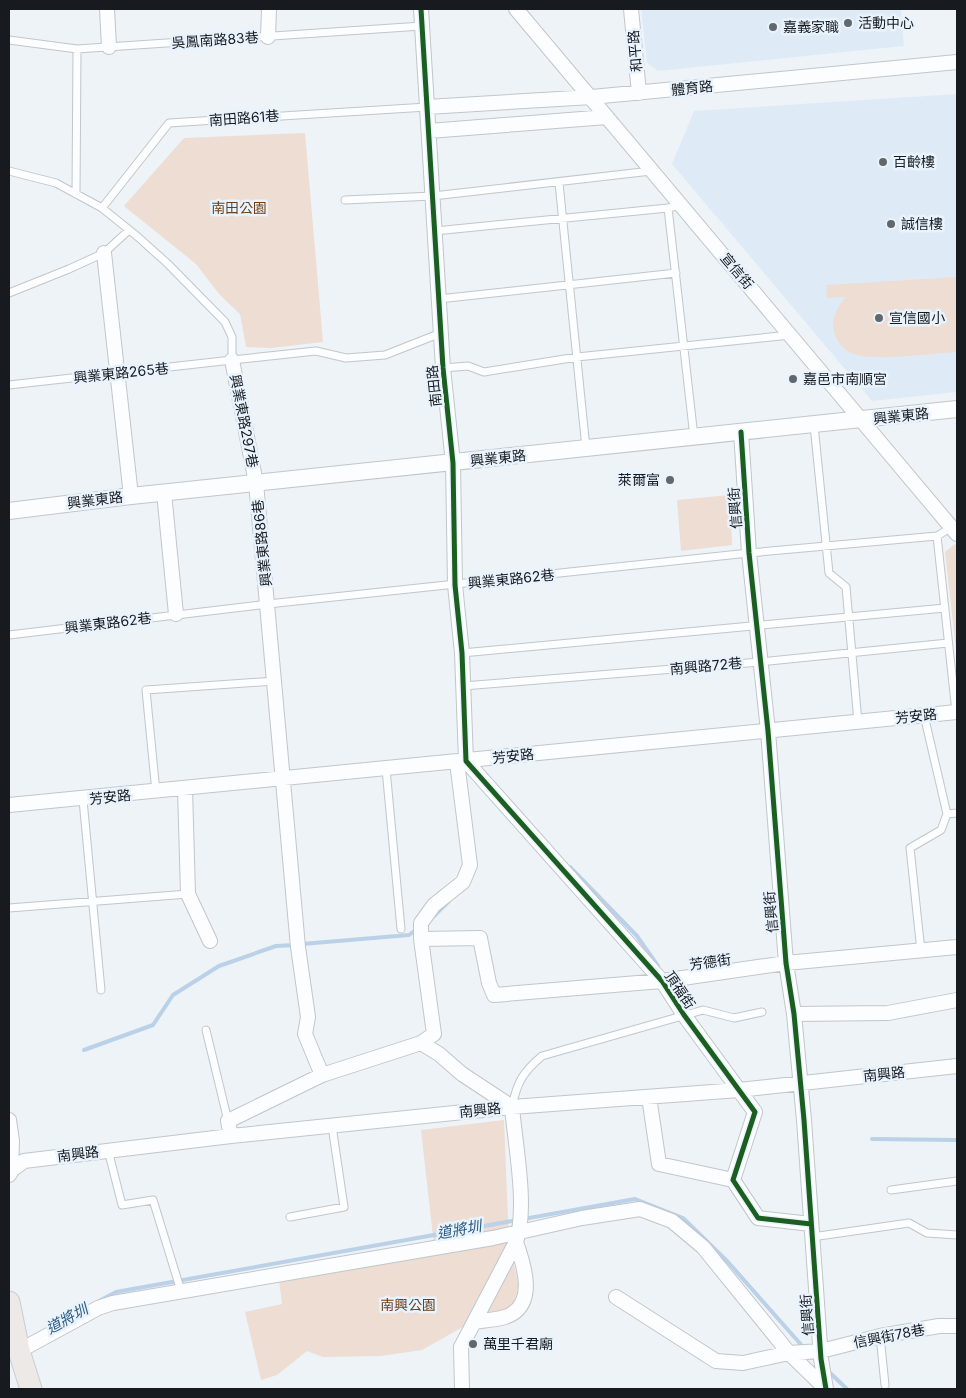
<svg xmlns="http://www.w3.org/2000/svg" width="966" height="1398" viewBox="0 0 966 1398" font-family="Inter,'Noto Sans TC',sans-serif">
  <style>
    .built { fill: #deebf7 }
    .green { fill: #edddd2 }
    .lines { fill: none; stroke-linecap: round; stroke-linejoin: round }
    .stream { stroke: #bad1e7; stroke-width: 4 }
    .service-casing { stroke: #c1c6ca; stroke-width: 9 }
    .minor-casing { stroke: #c1c6ca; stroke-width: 16 }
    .tertiary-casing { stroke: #c1c6ca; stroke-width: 18 }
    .primary-casing { stroke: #cacdd0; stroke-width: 23 }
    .service { stroke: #fcfdfe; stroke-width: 7 }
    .minor { stroke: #fcfdfe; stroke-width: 14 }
    .tertiary { stroke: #fcfdfe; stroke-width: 16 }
    .primary { stroke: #ece9e6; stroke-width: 21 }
    .cycleway-casing { stroke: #e9f3fd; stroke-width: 8 }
    .cycleway { stroke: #1b5e20; stroke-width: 5 }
    .poi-dot { fill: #62676b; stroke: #e9f3fd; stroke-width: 2 }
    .labels { text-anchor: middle; stroke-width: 5; stroke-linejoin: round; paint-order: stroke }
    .poi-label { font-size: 14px; fill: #171b1f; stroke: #e9f3fd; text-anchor: start }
    .street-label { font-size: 14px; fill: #171b1f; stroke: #e9f3fd }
    .park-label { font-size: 14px; fill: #6e3f17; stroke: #e9f3fd }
    .water-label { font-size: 15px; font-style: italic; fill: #2c5b83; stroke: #e9f3fd }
  </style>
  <rect width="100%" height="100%" fill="#eef3f8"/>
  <path class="built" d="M641,9H901L904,46L658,71L647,63Z
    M957,94V392L872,401L672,164L694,111Z"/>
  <path class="green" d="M305,133L323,342L271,348L246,347L240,314L220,295L196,264L124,206L184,138Z
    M957,277V352C931,353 877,362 853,354C843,350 837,342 834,332C831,318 837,307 846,297L827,298L826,285Z
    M730,495L732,545L681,551L677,500Z
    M955,544L957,547V658L945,552Z
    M504,1120L509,1244L519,1286L513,1304L498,1315L477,1319L422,1350L381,1356L323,1357L307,1351L277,1375L261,1380L245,1312L282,1304L279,1280L435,1254L421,1130Z"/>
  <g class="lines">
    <path class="stream" d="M570,867L637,936L658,966
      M433,917L449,901
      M302,944L409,935L417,929
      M84,1050L153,1025L173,995L219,966L276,946L295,945
      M872,1139L957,1140
      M99,1301L116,1292L635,1199L683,1218L728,1262L804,1348
      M827,1370L847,1389"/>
    <defs>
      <path id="service" d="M9,40L77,49L422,26
        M9,171L56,183L102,208L138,237L168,264L225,322L232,337V360L316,351L346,358L385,355L441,333
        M559,183L586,448
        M76,194L77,49
        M345,200L433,196L651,171
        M681,205L668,208L694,437
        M102,208L169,123L427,107
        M435,231L668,208
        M9,293L69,269L104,253L128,231
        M439,299L676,273
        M443,368L468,366L484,372L577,357L790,335
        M9,385L232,360
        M814,425L829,573L846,587L858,722
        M937,536L956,712
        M9,635L268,604L749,553L937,536L952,527
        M462,653L945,608
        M463,686L760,662L948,643
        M386,769L401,929
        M156,792L146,690L275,681
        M83,800L101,990
        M947,814L957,813
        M9,908L188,894
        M921,951L910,848L941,830L947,814L924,715
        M206,1030L228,1121
        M512,1107C517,1082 523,1072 542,1056L703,1010L734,1018L762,1012
        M108,1150L122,1205L153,1200L181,1291
        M891,1190L957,1181
        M290,1217L344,1207L332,1126
        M812,1237L909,1223L927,1233L957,1235
        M880,1336L885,1385"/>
      <path id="minor" d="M107,9L109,47
        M421,9L443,368L453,463L455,585L462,653L466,761L662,981L684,1015L755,1112L733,1180L758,1218L811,1224
        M516,9L957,534
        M631,9L639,93
        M268,37L269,9
        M427,107L592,97L957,62
        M429,131L607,117
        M104,253L131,496
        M232,360L256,483L298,947L308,1017L305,1034L322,1075
        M741,432L749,553L768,731L786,963L794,1014L804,1120L821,1359L826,1389
        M164,493L176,614
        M457,762L470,865L463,882L434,905L421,923V939L434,1034L421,1043L439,1054L462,1074L512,1107C515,1144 528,1208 516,1242L461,1347L462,1389
        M185,789L188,894L210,941
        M9,805L957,712
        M421,939L480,938L489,983L494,995L662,981L786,963L957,947
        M794,1014L888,1013L957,1000
        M649,1097L659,1164L733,1180
        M9,1120L12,1141L11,1172L9,1175
        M231,1136L228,1121L322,1075L421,1043
        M9,1172L24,1161L231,1136L512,1107L739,1090L957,1066
        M616,1297L716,1361L743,1363L789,1353L821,1351L880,1336L939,1326H957
        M474,1322C484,1320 496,1320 505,1317C538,1306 524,1265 516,1242
        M19,1351L98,1308L113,1303L493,1238L582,1218L640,1209L672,1221L703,1247L789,1353L826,1389"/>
      <path id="tertiary" d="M9,511L131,496L957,409"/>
      <path id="primary" d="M9,1302L19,1351L31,1389"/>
    </defs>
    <use href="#service" class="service-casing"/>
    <use href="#minor" class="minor-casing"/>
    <use href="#tertiary" class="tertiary-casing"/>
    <use href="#primary" class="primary-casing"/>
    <use href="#service" class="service"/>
    <use href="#minor" class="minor"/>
    <use href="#tertiary" class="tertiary"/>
    <use href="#primary" class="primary"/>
    <defs>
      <path id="cycleway" d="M421,9L443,368L453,463L455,585L462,653L466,761L662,981L684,1015L755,1112L733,1180L758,1218L811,1224
        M741,432L749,553L768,731L786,963L794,1014L804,1120L821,1359L826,1389"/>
    </defs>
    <use href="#cycleway" class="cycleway-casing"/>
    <use href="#cycleway" class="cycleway"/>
  </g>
  <g class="poi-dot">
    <circle cx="848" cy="23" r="5"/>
    <circle cx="773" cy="27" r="5"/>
    <circle cx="883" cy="162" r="5"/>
    <circle cx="891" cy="224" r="5"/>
    <circle cx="879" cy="318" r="5"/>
    <circle cx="793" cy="379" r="5"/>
    <circle cx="670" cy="480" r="5"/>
    <circle cx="473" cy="1344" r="5"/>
  </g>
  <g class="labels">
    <g class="poi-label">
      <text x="858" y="28">活動中心</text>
      <text x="783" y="32">嘉義家職</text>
      <text x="893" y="167">百齡樓</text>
      <text x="901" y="229">誠信樓</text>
      <text x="889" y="323">宣信國小</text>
      <text x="803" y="384">嘉邑市南順宮</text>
      <text x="660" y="485" text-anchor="end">萊爾富</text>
      <text x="483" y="1349">萬里千君廟</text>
    </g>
    <g class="street-label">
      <text transform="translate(215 40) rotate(-4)" y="5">吳鳳南路83巷</text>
      <text transform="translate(635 51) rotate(-95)" y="5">和平路</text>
      <text transform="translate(692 88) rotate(-6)" y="5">體育路</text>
      <text transform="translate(244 118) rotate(-4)" y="5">南田路61巷</text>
      <text transform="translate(737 271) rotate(50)" y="5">宣信街</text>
      <text transform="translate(121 373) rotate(-6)" y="5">興業東路265巷</text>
      <text transform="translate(434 386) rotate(-96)" y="5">南田路</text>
      <text transform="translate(901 416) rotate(-6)" y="5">興業東路</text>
      <text transform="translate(244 421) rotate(79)" y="5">興業東路297巷</text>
      <text transform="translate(498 458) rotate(-6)" y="5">興業東路</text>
      <text transform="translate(95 500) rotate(-7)" y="5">興業東路</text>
      <text transform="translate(735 508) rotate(-94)" y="5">信興街</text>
      <text transform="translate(262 543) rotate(-96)" y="5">興業東路86巷</text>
      <text transform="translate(511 579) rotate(-6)" y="5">興業東路62巷</text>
      <text transform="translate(108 623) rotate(-7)" y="5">興業東路62巷</text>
      <text transform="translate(706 666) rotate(-5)" y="5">南興路72巷</text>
      <text transform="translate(916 716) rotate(-6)" y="5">芳安路</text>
      <text transform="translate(513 756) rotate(-6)" y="5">芳安路</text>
      <text transform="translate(110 797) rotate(-6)" y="5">芳安路</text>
      <text transform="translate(771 912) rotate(-95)" y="5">信興街</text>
      <text transform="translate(710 962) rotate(-8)" y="5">芳德街</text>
      <text transform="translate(680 990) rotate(56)" y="5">頂福街</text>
      <text transform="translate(884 1074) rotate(-6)" y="5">南興路</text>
      <text transform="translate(480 1110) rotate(-6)" y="5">南興路</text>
      <text transform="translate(78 1154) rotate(-7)" y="5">南興路</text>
      <text transform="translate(807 1315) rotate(-94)" y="5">信興街</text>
      <text transform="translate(889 1336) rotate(-11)" y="5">信興街78巷</text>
    </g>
    <g class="park-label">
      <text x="239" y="213">南田公園</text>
      <text x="408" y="1310">南興公園</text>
    </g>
    <g class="water-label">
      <text transform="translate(459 1230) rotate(-10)" y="5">道將圳</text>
      <text transform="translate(67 1319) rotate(-29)" y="5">道將圳</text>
    </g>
  </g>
  <rect width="966" height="1398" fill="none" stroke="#171b1f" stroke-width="20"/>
</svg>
